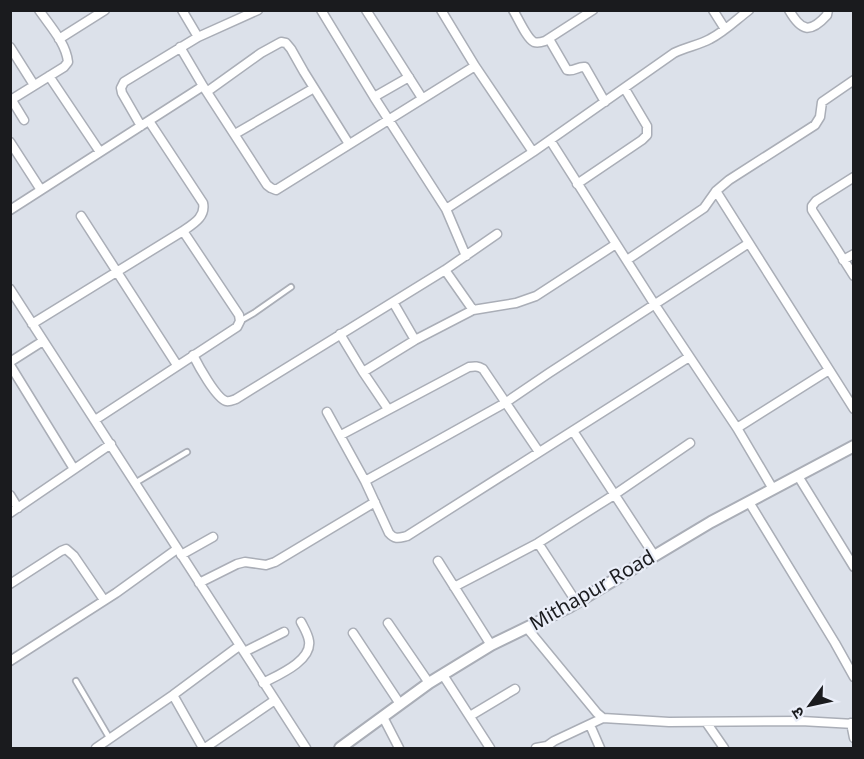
<svg xmlns="http://www.w3.org/2000/svg" width="864" height="759" viewBox="0 0 864 759" font-family="'Noto Sans','Noto Sans Devanagari',sans-serif">
  <style>
    .lines { fill: none; stroke-linecap: round; stroke-linejoin: round }
    .service-casing { stroke: #aaaeb7; stroke-width: 8 }
    .minor-casing { stroke: #aaaeb7; stroke-width: 11 }
    .tertiary-casing { stroke: #aaaeb7; stroke-width: 14 }
    .service { stroke: #fff; stroke-width: 4.5 }
    .minor { stroke: #fff; stroke-width: 8 }
    .tertiary { stroke: #fff; stroke-width: 10 }
    .labels { text-anchor: middle; stroke-width: 4.5; stroke-linejoin: round; paint-order: stroke }
    .street-label { font-size: 20px; fill: #1a1b1e; stroke: #eaeef8 }
  </style>
  <rect width="100%" height="100%" fill="#dce1ea"/>
  <g class="lines">
    <defs>
      <path id="service" d="M240,321L254,313L291,287
        M135,483L187,452
        M76,681L110,739"/>
      <path id="minor" d="M182,10L198,37
        M321,10L374,97L446,209L466,256
        M366,10L422,98
        M441,10L475,66L533,152
        M513,10C518,18 527,39 534,42C537,43 542,42 545,41L593,10
        M713,10L725,29
        M789,10C801,31 810,34 827,15L828,10
        M59,39L105,10
        M549,39L567,70C574,72 578,66 585,67L605,102
        M10,47L34,85
        M180,47L203,86L267,185L271,188L276,190L475,66
        M49,76L100,152
        M208,91L261,53L281,42L286,43L291,49L304,72L349,144
        M374,97L409,77
        M24,120L13,102L14,98L64,67L68,62C66,43 50,26 39,10
        M141,126L122,93L121,88L124,82L198,37L258,10
        M235,134L314,88
        M550,140L655,305L737,428L773,489
        M10,142L41,190
        M854,177L816,201L812,206V210L854,276
        M577,184L642,140L647,135V126L625,89
        M716,191L854,409
        M446,209L533,152L674,53C686,47 699,45 710,39C724,32 736,20 749,10
        M10,210L203,86
        M81,216L177,365
        M627,260L704,208L716,191L729,180L815,125L820,117L822,102L854,80
        M843,260L854,254
        M445,270L473,310
        M10,289L306,748
        M393,302L415,340
        M32,324L183,231C193,224 206,217 203,203L149,121
        M340,334L363,372L415,340L473,310L516,303L536,296L616,244
        M193,355C198,365 216,398 226,401C229,402 233,400 236,399L445,270L497,234
        M10,362L43,341
        M10,365L74,469
        M363,372L388,409
        M327,412L365,481L389,533C395,540 399,538 407,536L689,357
        M95,420L237,327L240,321L239,315L183,231
        M737,428L829,370
        M573,431L654,555
        M341,435L469,367C475,366 478,366 483,369L539,452
        M798,476L854,567
        M365,481L505,403L549,373L749,243
        M10,495L18,508
        M749,502L835,643L854,677
        M10,513L111,444
        M538,543L614,495L690,443
        M181,555L213,537
        M438,561L491,645
        M199,583L237,564L245,562L266,565L275,562L375,502
        M10,584L61,551L66,549L74,556L104,600
        M454,587L538,543L577,603
        M388,623L429,683
        M527,628L597,713L603,718L669,722L801,721L854,724
        M353,633L400,704
        M244,652L284,632
        M10,661L116,593L177,549
        M443,675L490,748
        M263,683C278,675 312,661 309,641C308,634 304,628 301,622
        M173,695L203,748
        M470,716L515,689
        M383,717L399,748
        M706,722L724,748
        M851,723L854,738
        M590,725L600,748
        M96,748L173,695L239,646
        M205,748L275,700
        M536,748L547,746
        M547,748V746L554,741L603,718"/>
      <path id="tertiary" d="M340,748L429,683L491,645L569,607L711,522L854,446"/>
    </defs>
    <use href="#service" class="service-casing"/>
    <use href="#minor" class="minor-casing"/>
    <use href="#tertiary" class="tertiary-casing"/>
    <use href="#service" class="service"/>
    <use href="#minor" class="minor"/>
    <use href="#tertiary" class="tertiary"/>
  </g>
  <g class="labels">
    <g class="street-label">
      <text transform="translate(592 590) rotate(-30)" y="7">Mithapur Road</text>
    </g>
  </g>
  <rect width="864" height="759" fill="none" stroke="#1a1b1e" stroke-width="24"/>
  <g transform="translate(810 705) rotate(237)" stroke="#eaeef8" stroke-width="4.5" paint-order="stroke">
  <path d="M0-4.5L10 22L0 15L-10 22Z" fill="#1a1b1e"/>
  <text y="-9" font-size="16" font-weight="bold" text-anchor="middle" fill="#1a1b1e">उ</text>
  </g>
</svg>
